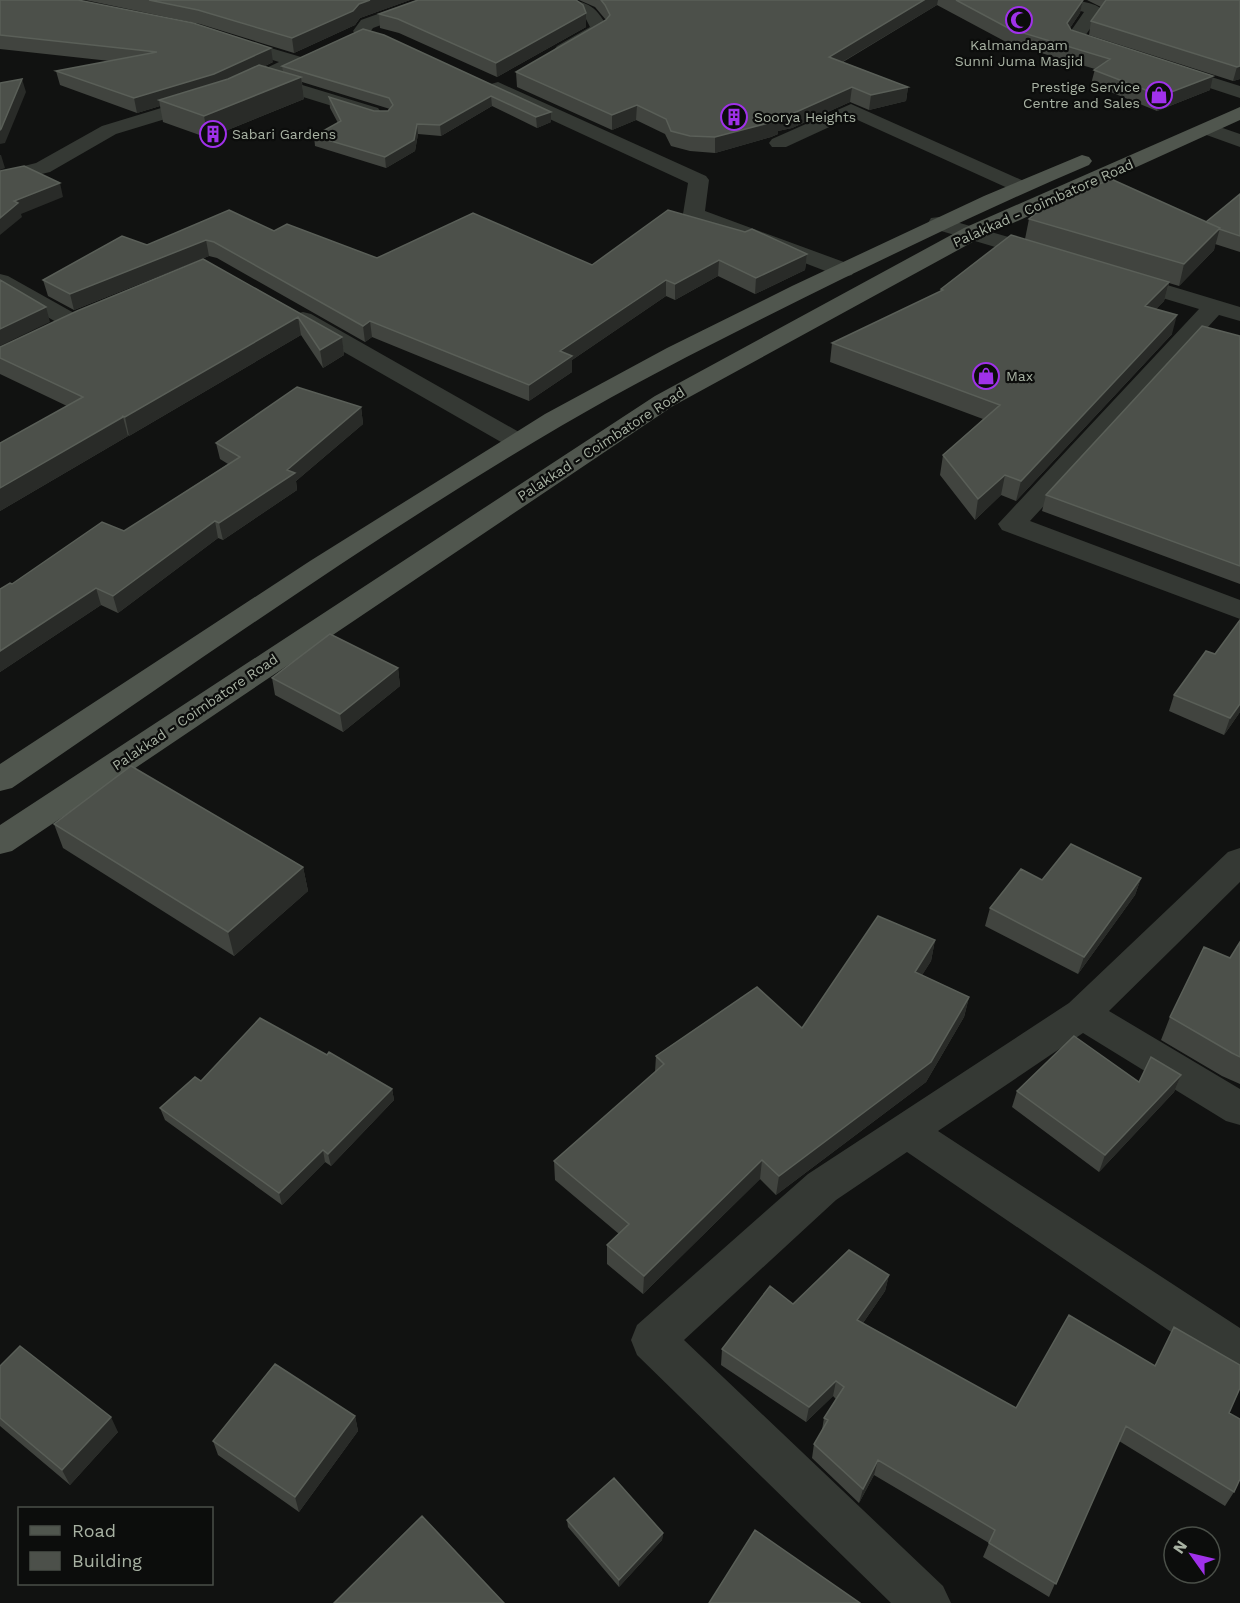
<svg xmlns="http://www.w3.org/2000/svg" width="1240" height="1603" viewBox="0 0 1240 1603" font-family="'Work Sans',sans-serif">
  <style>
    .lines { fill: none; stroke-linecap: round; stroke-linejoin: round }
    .minor { fill: #353934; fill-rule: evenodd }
    .primary { fill: #50564e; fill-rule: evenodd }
    .wall { fill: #41443f }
    .shaded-wall { fill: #292b28 }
    .building { fill: #4c504a; stroke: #5a5f58; stroke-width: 1.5 }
    .labels { text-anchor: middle; stroke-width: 4.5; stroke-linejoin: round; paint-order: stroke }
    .far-poi-label { font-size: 14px; fill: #a8b2a3; stroke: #0c0d0c; text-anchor: start }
    .far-street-label { font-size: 14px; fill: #a8b2a3; stroke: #0c0d0c }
  </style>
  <rect width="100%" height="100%" fill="#111211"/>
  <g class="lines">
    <path class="minor" d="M417,0H441L439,4L373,28L368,35H356L353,31L361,20Z
      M559,0C585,0 595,4 608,28C599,40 572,58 557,54L554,50L557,46L590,27L585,17Z
      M1054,0C1069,0 1092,0 1103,10L1085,36L1118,46L1121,50L1118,54L1112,55L1069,42L1066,38L1084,12L1056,4Z
      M230,36L301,57L304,61L301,65L276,77L378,108L381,112L378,116L371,118L261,84L231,99L116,134L50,172L0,184V172L36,163L102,126L217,91L279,62L224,45L221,41L224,37Z
      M1170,64L1240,86V98L1164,73L1161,69L1164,65Z
      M498,82L706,176L709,180L705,211L852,265L855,270L852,275L844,277L836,275L687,218L683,214L688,183L491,92L489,88L491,84Z
      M851,104L1026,182L1029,186L1026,190L1019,192L1012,190L851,117L786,147H772L769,143L772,139Z
      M1208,123L1240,134V147L1201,133L1198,129L1201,125Z
      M939,217L1054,250L1057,255L1054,260L1046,262L931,228L928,223L931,218Z
      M1124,272L1240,307V321L1219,315L1030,521L1240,600V619L1002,530L998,524L1199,309L1116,284L1113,279L1116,274Z
      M0,274L8,276L74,313L98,303L106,301L114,303L118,308L114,313C99,319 81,331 65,327L0,290Z
      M303,312L311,314L526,436L530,441L526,446L517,449L508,446L295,324L291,319L295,314Z
      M1240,848V882L1109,1011L1240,1089V1125L1226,1121L1083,1033L938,1131L1240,1328V1374L1224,1368L907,1152L836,1200L684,1340L943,1586L951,1603H891L637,1355L631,1340L637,1325L808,1174L1069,1003L1228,852Z"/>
    <path class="primary" d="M1240,107V120L980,238L673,406L12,851L0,854V825L655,396L964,228Z
      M1082,155L1089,157L1092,161L1089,165C1006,200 925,239 844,278C749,325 653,372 561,426C372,537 193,665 12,788L0,791V764L310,561L545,414L667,348L792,286L984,196Z"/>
  </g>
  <path class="wall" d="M0,0L273,62L265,66L283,72L282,66L363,29L551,122L537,128L492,106L441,136L418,134L415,151L386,168L315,146L314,136L338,123L330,108L329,97L374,111H388L390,109L302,82L304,99L208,138L163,122L160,106L137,113L60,85L56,71L110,61L0,49Z
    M85,0H410L360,18L355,25L294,53L200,24Z
    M579,0H1083L1080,13L1070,28L1071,30L1210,90L1157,111L1091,84L1095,69L1008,43L937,5L843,62L908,87L906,101L869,110L850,102L792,128L778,131V134L771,137L715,153L690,151L671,146L665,134L636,120L612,130L517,87L516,72L606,20L595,7Z
    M1083,0H1240V79L1233,81L1089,35L1091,21L1101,7L1087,0Z
    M586,13V27L497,77L399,33L380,28L379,14Z
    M1240,194V252L1215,244L1214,250L1179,286L1169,283L1164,301L1156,309L1172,334L1016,501L1001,495L975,520L940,475L943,455L983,419L830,362L832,343L940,292L941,289L1025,239L1029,219L1206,222Z
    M274,231L377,258L592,265L807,254L805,270L755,294L718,276L675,300L666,296L572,360V372L529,401L372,337L365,342L217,258L209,256L74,310L48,296L43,280L147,245Z
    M203,259L342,337L344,355L323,368L301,335L129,436L128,435V436L0,511V443L67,406L0,374V347Z
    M1240,336V584L1042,511L1046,495Z
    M361,407L363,424L296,481L297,490L223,540L218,538L118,613L101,605L0,672V589L12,584L124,531L228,464L220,459L216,443Z
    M1240,620V712L1224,735L1169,711L1174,695L1215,654Z
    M398,668L400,686L343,732L275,695L272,678Z
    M54,824L303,867L308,891L234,956L63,848Z
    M1141,878L1135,895L1078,974L985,926L990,908L1042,880Z
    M935,940L931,961L922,975L969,997L964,1017L926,1082L776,1195L760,1179L643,1294L607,1264V1245L619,1234L555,1180L554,1161L655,1072L656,1056L802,1028Z
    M1240,942V1084L1222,1076L1161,1040L1170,1017L1230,958Z
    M327,1055L392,1089L394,1100L331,1166L325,1162L282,1205L165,1120L160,1108L201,1081Z
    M1181,1075L1174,1092L1099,1172L1012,1107L1017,1091L1139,1082Z
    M889,1275L885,1291L863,1323L1016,1408L1229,1413L1234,1492L1225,1506L1119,1441L1049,1597L983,1557L989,1543L874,1475L859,1503L812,1458L814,1444L822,1430L824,1418L836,1399L833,1396L806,1422L721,1365L722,1349L793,1304Z
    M0,1366L118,1432L70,1485L0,1426Z
    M355,1416L358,1431L299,1512L218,1455L213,1441Z
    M567,1520L663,1533L662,1540L619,1587L568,1527Z"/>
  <path class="shaded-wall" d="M370,0H410L360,18L355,25L294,53L292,38L359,4Z
    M924,0H938L937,5L827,71L829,57Z
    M1083,0L1080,13L1064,37L1067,23Z
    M586,13V27L497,77L496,63Z
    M271,48L273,62L216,89L159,100L160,106L137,113L134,98Z
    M1240,66V79L1233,81L1237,67Z
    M1213,76L1210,90L1157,111L1161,96Z
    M301,77L304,99L208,138L204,116Z
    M22,79L26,92L5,143L0,144V130Z
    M852,87L850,102L792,128L778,131V134L771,137L715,153V137Z
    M908,87L906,101L869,110L871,95Z
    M491,96L492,106L441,136L440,125Z
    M637,105L636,120L612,130V115Z
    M551,112V122L537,128L536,117Z
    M417,124L418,134L415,151L386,168L385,157Z
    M0,155H1L5,168L0,170Z
    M60,183L63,197L21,214L22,217L0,235V218L14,201Z
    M1220,228L1214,250L1179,286L1184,264Z
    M206,240L209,256L74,310L70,294Z
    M807,254L805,270L755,294L756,278Z
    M719,260L718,276L675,300V284Z
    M666,280V296L572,360V372L529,401V385L560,351Z
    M1169,282L1164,301L1141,325L1145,306Z
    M46,307L50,322L0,346V329Z
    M1177,315L1172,334L1016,501L1021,481Z
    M298,317L301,335L129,436L125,417Z
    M370,321L372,337L365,342L363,326Z
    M342,337L344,355L323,368L320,350Z
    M361,407L363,424L296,481L297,490L223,540L219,523L287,470Z
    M123,417L128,436L0,511V488Z
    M1005,475L1001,495L975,520L978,499Z
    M215,521L218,538L118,613L113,596Z
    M96,588L101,605L0,672V651Z
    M398,668L400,686L343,732L340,714Z
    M1240,704V712L1224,735L1230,718Z
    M303,867L308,891L234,956L228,932Z
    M1141,878L1135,895L1078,974L1084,957Z
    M935,940L931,961L911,993L915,972Z
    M969,997L964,1017L926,1082L776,1195L779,1176Z
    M1181,1075L1174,1092L1099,1172L1105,1155Z
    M392,1089L394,1100L331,1166L328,1154Z
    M323,1150L325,1162L282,1205L279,1193Z
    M762,1160L760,1179L643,1294L644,1276Z
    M889,1275L885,1291L854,1336L857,1320Z
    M836,1381L833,1396L806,1422L809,1407Z
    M355,1416L358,1431L299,1512L295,1497Z
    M111,1417L118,1432L70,1485L62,1470Z
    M878,1460L874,1475L859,1503L863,1489Z
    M663,1533L662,1540L619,1587V1580Z"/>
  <path class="building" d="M0,0H78L193,23L271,48L214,74L134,98L56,71L157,52L0,35Z
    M149,0H370L359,4L353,11L292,38L198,10Z
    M418,0H576L583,5L586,13L496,63L398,19L379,14Z
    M601,0H924L829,57L908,87L871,95L852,87L794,113L776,117L779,119L772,122L715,137L690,136L671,131L666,119L637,105L612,115L516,72L606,20L610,15L605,5Z
    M956,0H1083L1067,23L1071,30L1213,76L1161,96L1094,70L1110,59L1010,29Z
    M1106,0H1240V66L1237,67L1091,21Z
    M363,29L384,35L551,112L536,117L491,96L440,125L417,124L414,140L385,157L314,136L341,121L329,97L374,111H388L393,105L389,98L282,66Z
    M259,65L301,77L204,116L159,100L228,79Z
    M22,79L1,129L0,130V83Z
    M24,166L60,183L14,201L18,203L0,218V171Z
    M1111,179L1220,228L1184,264L1029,219L1043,208Z
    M1240,194V236L1219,229L1220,228L1206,222Z
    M229,210L274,231L287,224L377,258L473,213L592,265L668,210L745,232L752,229L807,254L756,278L719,260L675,284L666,280L560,351L572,356L529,385L370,321L363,326L214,242L206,240L70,294L43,280L122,236L147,245Z
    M1011,235L1169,282L1145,306L1177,315L1021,481L1005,475L978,499L943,455L1000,405L832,343L943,290L941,289Z
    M203,259L342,337L320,350L298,317L125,417L122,416L123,417L0,488V443L83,397L0,358V347L77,311Z
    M0,280L46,307L0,329Z
    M1202,326L1240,336V566L1046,495Z
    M297,387L361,407L287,470L295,473L219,523L215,521L113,596L96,588L0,651V589L10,583L12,584L102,522L124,531L240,457L216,443Z
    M1240,620V704L1230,718L1174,695L1206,651L1215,654Z
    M330,634L398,668L340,714L272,678Z
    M131,766L303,867L228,932L54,824Z
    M1071,844L1141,878L1084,957L990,908L1021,869L1042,880Z
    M878,916L935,940L915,972L969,997L931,1062L779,1176L762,1160L644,1276L607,1245L629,1224L554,1161L664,1064L656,1056L757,987L802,1028Z
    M1240,942V1057L1232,1053L1170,1017L1204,947L1230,958Z
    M260,1018L327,1055L329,1052L392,1089L328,1154L323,1150L279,1193L160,1108L195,1077L201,1081Z
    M1074,1036L1139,1082L1151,1057L1181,1075L1105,1155L1017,1091Z
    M849,1250L889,1275L857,1320L1016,1408L1069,1315L1155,1366L1174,1327L1240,1365V1388L1229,1413L1240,1419V1479L1234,1492L1126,1426L1056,1584L989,1543L995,1530L878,1460L863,1489L814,1444L828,1420L824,1418L844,1387L836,1381L809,1407L722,1349L770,1286L793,1304Z
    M20,1346L111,1417L62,1470L0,1418V1366Z
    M275,1364L355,1416L295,1497L213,1441Z
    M614,1478L663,1533L619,1580L567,1520Z
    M422,1516L504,1603H334Z
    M755,1530L860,1603H709Z"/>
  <defs>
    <symbol id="mosque-ring" viewBox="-11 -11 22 22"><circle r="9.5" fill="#0c0d0c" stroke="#a031ea" stroke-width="1.5"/><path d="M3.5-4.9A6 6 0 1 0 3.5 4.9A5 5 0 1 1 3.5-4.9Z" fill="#a031ea"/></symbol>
    <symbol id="shop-ring" viewBox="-11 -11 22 22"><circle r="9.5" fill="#0c0d0c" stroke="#a031ea" stroke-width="1.5"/><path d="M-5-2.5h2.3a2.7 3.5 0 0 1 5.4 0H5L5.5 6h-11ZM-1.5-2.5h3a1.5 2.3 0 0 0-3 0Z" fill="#a031ea"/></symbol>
    <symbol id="building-ring" viewBox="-11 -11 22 22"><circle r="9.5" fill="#0c0d0c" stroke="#a031ea" stroke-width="1.5"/><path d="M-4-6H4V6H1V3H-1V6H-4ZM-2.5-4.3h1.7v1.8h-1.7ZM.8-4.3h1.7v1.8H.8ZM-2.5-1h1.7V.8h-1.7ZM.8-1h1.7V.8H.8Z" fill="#a031ea"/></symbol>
  </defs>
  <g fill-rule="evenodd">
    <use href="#mosque-ring" x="1004" y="5" width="30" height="30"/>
    <use href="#shop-ring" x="1144" y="80" width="30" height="30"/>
    <use href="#building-ring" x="719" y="102" width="30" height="30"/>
    <use href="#building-ring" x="198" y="119" width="30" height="30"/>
    <use href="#shop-ring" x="971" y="361" width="30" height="30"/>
  </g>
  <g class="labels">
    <g class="far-poi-label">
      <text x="1019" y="50" text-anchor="middle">Kalmandapam<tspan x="1019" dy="16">Sunni Juma Masjid</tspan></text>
      <text x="1140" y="92" text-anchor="end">Prestige Service<tspan x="1140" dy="16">Centre and Sales</tspan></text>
      <text x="754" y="122">Soorya Heights</text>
      <text x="232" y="139">Sabari Gardens</text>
      <text x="1006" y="381">Max</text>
    </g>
    <g class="far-street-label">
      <text transform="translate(1043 203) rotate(-24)" y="5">Palakkad - Coimbatore Road</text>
      <text transform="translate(601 444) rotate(-33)" y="5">Palakkad - Coimbatore Road</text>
      <text transform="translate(195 712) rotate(-34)" y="5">Palakkad - Coimbatore Road</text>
    </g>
  </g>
  <rect x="18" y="1507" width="195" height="78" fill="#0c0d0c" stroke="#4a4f48" stroke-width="1.5"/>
  <rect x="30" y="1526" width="30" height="9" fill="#50564e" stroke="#4a4f48" stroke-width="1.5"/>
  <text x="72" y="1537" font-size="18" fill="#a8b2a3">Road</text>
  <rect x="30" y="1552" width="30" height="18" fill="#4c504a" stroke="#4a4f48" stroke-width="1.5"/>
  <text x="72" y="1567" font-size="18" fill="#a8b2a3">Building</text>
  <g transform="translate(1192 1555) rotate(304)"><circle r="28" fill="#0c0d0c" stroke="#4a4f48" stroke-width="1.5"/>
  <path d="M0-4.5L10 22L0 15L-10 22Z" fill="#a031ea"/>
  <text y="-9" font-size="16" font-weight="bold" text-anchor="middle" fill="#a8b2a3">N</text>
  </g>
</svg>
